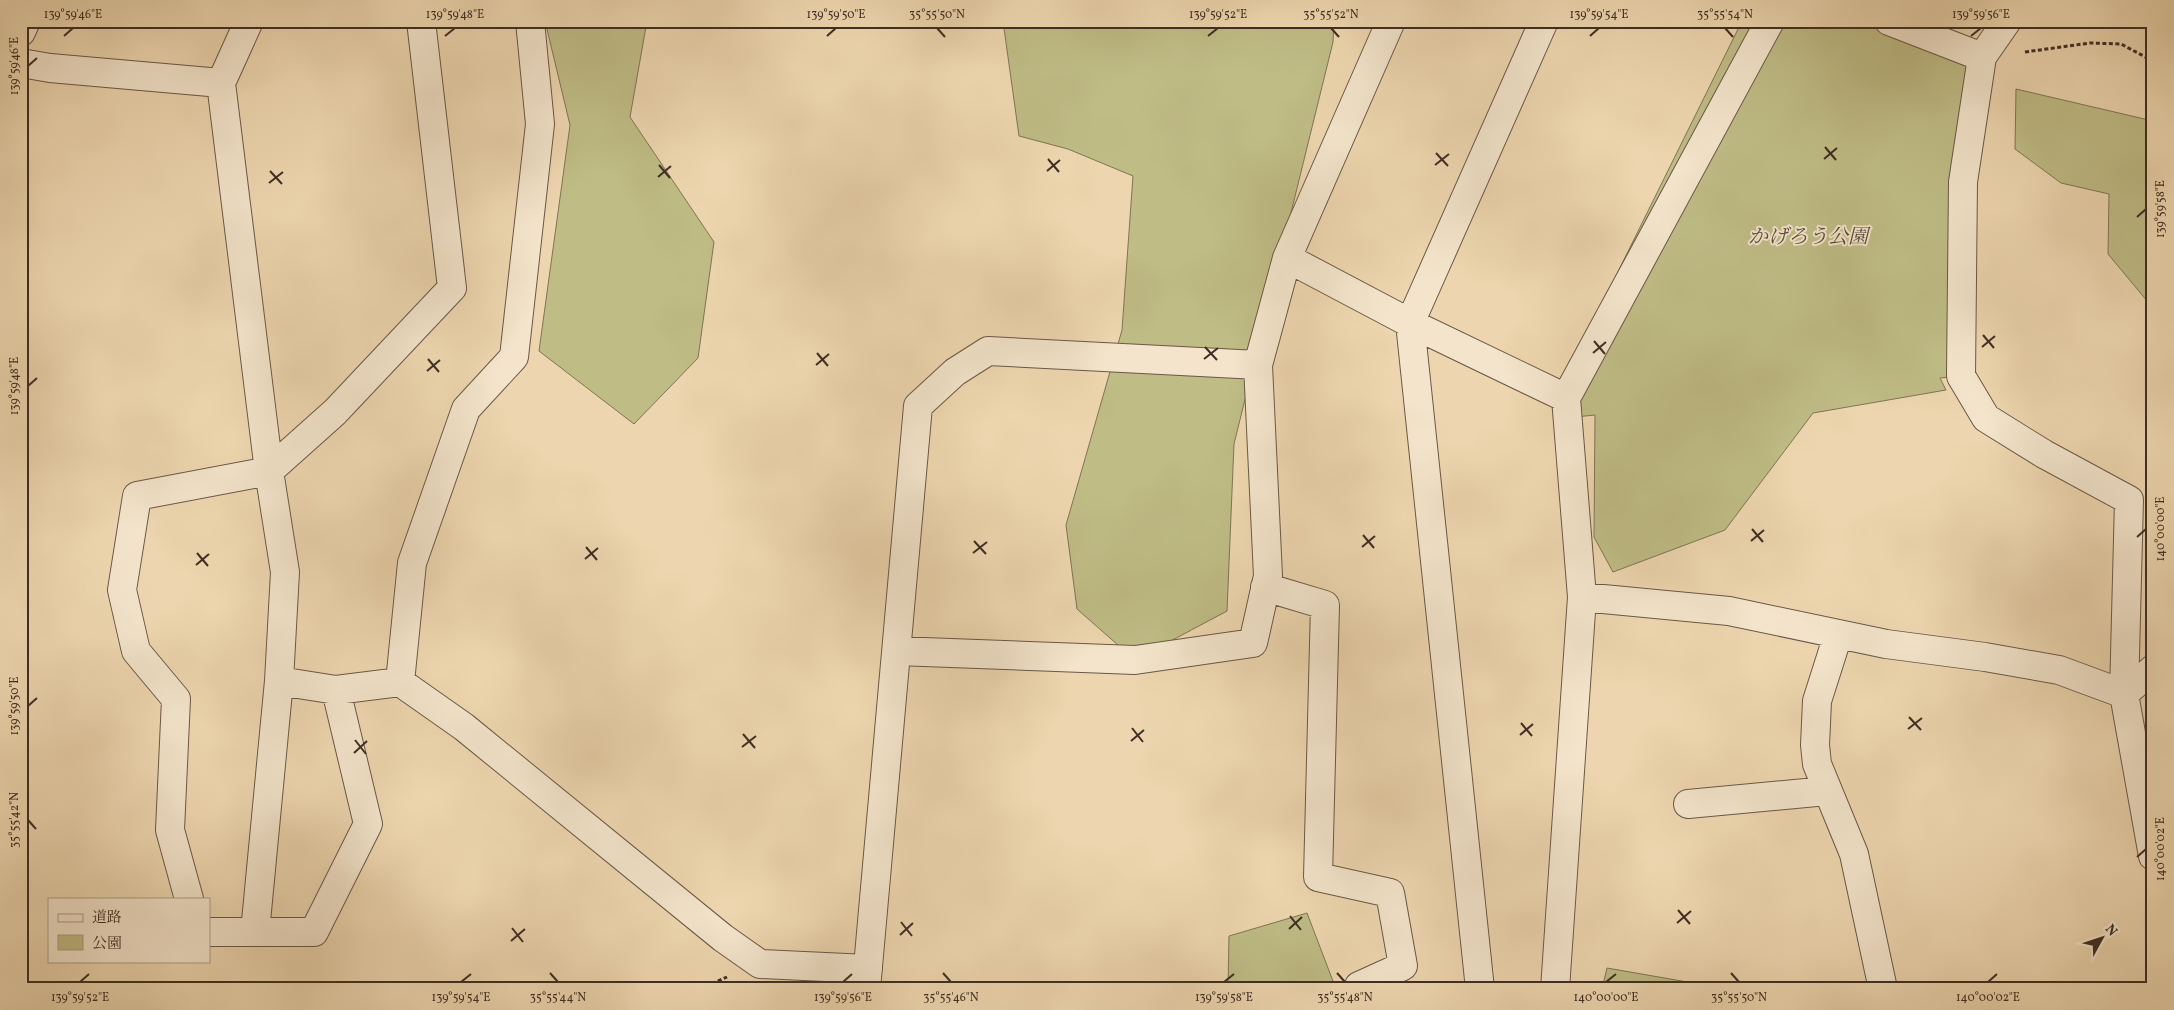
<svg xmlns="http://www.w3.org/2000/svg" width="2174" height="1010" viewBox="0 0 2174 1010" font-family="Vollkorn,'Noto Serif JP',serif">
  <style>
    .green { fill: #bfbc86; stroke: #7e7555 }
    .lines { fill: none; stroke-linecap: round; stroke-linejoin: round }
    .minor-casing { stroke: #6a5847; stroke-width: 30 }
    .path { stroke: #3e2e24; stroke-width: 3; stroke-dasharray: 4 2.5; stroke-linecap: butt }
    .minor { stroke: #f3e4cb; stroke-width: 28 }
    .ticks { fill: none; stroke: #3e2e24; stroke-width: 2 }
    .labels { text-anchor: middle; stroke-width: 4; stroke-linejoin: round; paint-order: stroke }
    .park-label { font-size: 20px; font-style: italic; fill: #584a38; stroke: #f3e4cb }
    .neatline { fill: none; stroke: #3e2e24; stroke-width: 2 }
    .ticks-label { font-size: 12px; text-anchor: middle; fill: #3e2e24 }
  </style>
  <rect width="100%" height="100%" fill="#edd6af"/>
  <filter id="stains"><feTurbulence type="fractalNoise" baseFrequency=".004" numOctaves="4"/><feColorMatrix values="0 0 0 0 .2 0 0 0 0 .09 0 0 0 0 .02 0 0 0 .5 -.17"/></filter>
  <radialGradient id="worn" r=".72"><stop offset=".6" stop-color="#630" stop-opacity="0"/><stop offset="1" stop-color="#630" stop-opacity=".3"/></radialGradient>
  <path class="green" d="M545,21H647L630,117L714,242L698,358L634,424L539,351L570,125Z
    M1003,21H1334L1333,42L1234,444L1227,611L1135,660L1077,609L1066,525L1122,330L1133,176L1068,149L1019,136Z
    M1742,21H1899L1982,57L1961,376L1940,378L1946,390L1813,413L1725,530L1613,572L1594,537L1595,415L1566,418L1557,395Z
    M2016,89L2153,121V308L2108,254L2109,194L2061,183L2015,149Z
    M1307,913L1336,989H1228L1229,936Z
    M1607,968L1716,987L1717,989H1602Z"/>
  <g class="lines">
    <defs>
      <path id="minor" d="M249,21L221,83L269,471L285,572L279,681L255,932
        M1889,21L1982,57
        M2007,21L1982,57L1963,182L1961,376L1986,418L2044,454L2129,500L2124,694L2153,856
        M21,32L26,21
        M21,63L50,68L221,83
        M1287,258L1410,323L1566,398
        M1265,587L1325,605L1318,877L1390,893L1403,966L1359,986L1360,989
        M1582,597L1729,611L1886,644L1985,657L2059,670L2124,694L2153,669
        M1838,635L1817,701L1815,745L1817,764L1854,854L1883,989
        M897,651L1135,660L1253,643L1268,576L1258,365L1287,258L1391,21
        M279,681L336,690L400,682L412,563L466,409L514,357L540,124L530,21
        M400,682L464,727L723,938L760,964L868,969
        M1688,804L1827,791
        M189,899L170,830L176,699L136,651L122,590L137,496L269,471L335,412L452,288L421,21
        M209,932H314L368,824L336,690
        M866,989L918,406L955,372L988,351L1258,365
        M1480,989L1410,323L1544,21
        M1555,989L1582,597L1566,398L1770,21"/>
    </defs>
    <use href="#minor" class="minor-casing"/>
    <path class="path" d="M2025,52L2090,43L2121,44L2153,61
      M700,989L727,977"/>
    <use href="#minor" class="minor"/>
  </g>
  <path class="ticks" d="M937,28L945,37M1331,28L1339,37M1725,28L1733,37M64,36L73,28M445,36L455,28M827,36L836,28M1208,36L1218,28M1590,36L1599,28M1971,36L1981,28M28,66L37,58M1825,147L1836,160M1436,153L1448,166M1048,159L1059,172M1824,159L1837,148M659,165L670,178M1435,165L1449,154M270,171L282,184M1047,171L1060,160M658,177L671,166M269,183L283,172M2137,217L2146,209M1983,335L1994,348M1594,341L1605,354M1205,347L1217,360M1982,347L1995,336M817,353L828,366M1593,353L1606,342M428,359L439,372M1204,359L1218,348M816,365L829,354M427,371L440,360M28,386L37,378M1752,529L1763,542M1363,535L1374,548M2137,537L2146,529M974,541L986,554M1751,541L1764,530M586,547L597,560M1362,547L1375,536M197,553L208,566M973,553L987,542M585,559L598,548M196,565L209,554M28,706L37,698M1909,717L1921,730M1521,723L1532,736M1132,728L1143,742M1908,729L1922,718M743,734L755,748M1520,735L1533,724M355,740L366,754M1131,741L1144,730M742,747L756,736M354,753L367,741M28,820L36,829M2137,857L2146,849M1678,910L1690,924M1290,916L1301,930M901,922L912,936M1677,923L1691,911M512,928L523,942M1289,929L1302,917M900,935L913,923M511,941L525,929M550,973L558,982M943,973L951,982M1337,973L1345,982M1731,973L1739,982M80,982L89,974M461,982L471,974M843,982L852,974M1224,982L1234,974M1606,982L1616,974M1988,982L1997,974"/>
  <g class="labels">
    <g class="park-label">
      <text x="1808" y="243">かげろう公園</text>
    </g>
  </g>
  <rect width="2174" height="1010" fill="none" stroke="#edd6af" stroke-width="55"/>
  <rect x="48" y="898" width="162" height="65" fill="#f3e4cb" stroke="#ab9b88"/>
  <rect x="58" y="914" width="25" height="8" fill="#f3e4cb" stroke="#ab9b88"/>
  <text x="92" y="922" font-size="15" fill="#3e2e24">道路</text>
  <rect x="58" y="935" width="25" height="15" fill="#bfbc86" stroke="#ab9b88"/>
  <text x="92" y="948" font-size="15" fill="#3e2e24">公園</text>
  <g transform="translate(2102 938) rotate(50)" stroke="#f3e4cb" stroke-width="4" paint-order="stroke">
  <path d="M0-4L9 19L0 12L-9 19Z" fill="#3e2e24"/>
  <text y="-8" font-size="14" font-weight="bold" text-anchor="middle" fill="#3e2e24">N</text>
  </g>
  <rect x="28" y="28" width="2118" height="954" class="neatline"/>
  <g class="ticks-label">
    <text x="73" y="18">139°59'46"E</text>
    <text x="455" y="18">139°59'48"E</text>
    <text x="836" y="18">139°59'50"E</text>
    <text x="937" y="18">35°55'50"N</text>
    <text x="1218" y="18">139°59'52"E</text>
    <text x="1331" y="18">35°55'52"N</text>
    <text x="1599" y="18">139°59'54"E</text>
    <text x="1725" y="18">35°55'54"N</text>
    <text x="1981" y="18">139°59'56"E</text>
    <text transform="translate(14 66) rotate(-90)" y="4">139°59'46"E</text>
    <text transform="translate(2160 209) rotate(-90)" y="4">139°59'58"E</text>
    <text transform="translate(14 386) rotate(-90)" y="4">139°59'48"E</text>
    <text transform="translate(2160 529) rotate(-90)" y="4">140°00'00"E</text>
    <text transform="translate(14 706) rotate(-90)" y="4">139°59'50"E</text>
    <text transform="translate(14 820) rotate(-90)" y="4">35°55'42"N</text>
    <text transform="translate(2160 849) rotate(-90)" y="4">140°00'02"E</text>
    <text x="80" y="1001">139°59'52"E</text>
    <text x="461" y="1001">139°59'54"E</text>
    <text x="558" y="1001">35°55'44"N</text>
    <text x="843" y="1001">139°59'56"E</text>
    <text x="951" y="1001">35°55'46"N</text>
    <text x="1224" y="1001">139°59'58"E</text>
    <text x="1345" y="1001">35°55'48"N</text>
    <text x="1606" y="1001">140°00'00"E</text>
    <text x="1739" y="1001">35°55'50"N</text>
    <text x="1988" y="1001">140°00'02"E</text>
  </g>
  <rect width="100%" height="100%" filter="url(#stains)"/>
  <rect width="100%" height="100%" fill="url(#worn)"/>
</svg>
